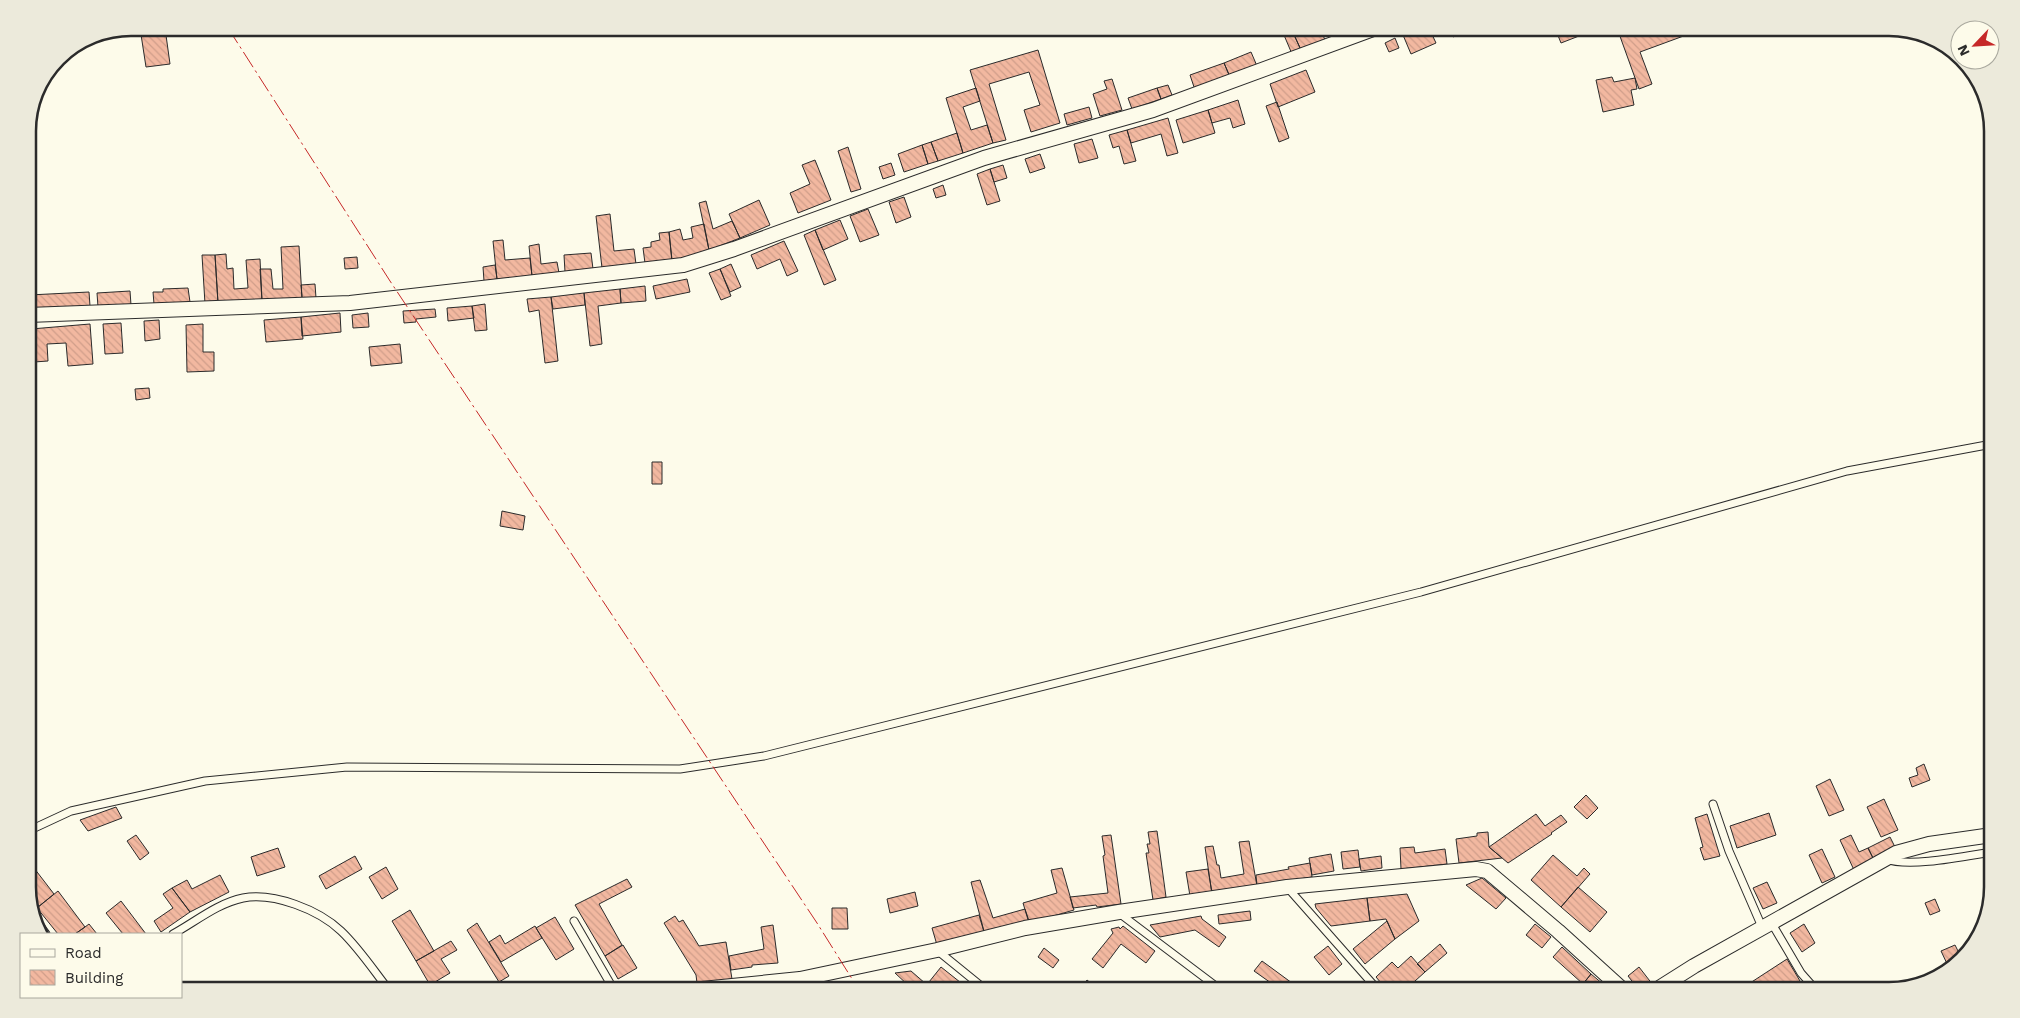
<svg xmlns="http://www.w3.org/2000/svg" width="2020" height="1018" viewBox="0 0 2020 1018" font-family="'Work Sans',sans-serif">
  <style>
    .building { fill: url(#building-back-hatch); stroke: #2b2b2b }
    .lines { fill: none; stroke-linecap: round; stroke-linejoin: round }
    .service-casing { stroke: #2b2b2b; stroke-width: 9 }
    .minor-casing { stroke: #2b2b2b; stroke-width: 16 }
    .service { stroke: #fdfbea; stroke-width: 7 }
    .minor { stroke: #fdfbea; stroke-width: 14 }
    .power { stroke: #c62828; stroke-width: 1; stroke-dasharray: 18 4 2.5 4; stroke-linecap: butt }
    .rim { fill: none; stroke: #2b2b2b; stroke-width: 2.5 }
  </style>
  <defs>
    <pattern id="building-back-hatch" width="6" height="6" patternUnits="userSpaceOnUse" patternTransform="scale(1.25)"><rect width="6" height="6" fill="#f2b8a0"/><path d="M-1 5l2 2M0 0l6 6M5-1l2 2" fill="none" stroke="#d09e8a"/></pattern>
  </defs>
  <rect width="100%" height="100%" fill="#fdfbea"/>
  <path class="building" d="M140,28H165L170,64L146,67Z
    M496,28H508V31L496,33Z
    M535,28H548V29L535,31Z
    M1281,28H1291L1301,50L1292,54Z
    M1318,28H1320L1325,40L1301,50L1295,37Z
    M1337,28H1360L1341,35Z
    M1420,28H1429L1436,43L1411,54L1403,35Z
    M1449,28H1469L1470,29L1453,37Z
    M1555,28H1575L1579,36L1561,43Z
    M1617,28H1686L1689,34L1640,52L1652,84L1639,89Z
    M1395,38L1399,48L1389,52L1385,43Z
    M1038,50L1060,123L1031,132L1024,110L1040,105L1029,72L989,84L1006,140L993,143L970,70Z
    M1251,52L1257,66L1230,77L1224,63Z
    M1224,63L1230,77L1195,90L1190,75Z
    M1306,70L1315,92L1278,107L1270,84Z
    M1612,77L1614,82L1635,78L1637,89L1631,90L1634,105L1603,112L1596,80Z
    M1112,79L1122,110L1100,116L1093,94L1107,89L1104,81Z
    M1168,85L1172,95L1161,99L1157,88Z
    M976,88L980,101L963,107L971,130L987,125L993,143L963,153L946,98Z
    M1157,88L1161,99L1132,109L1128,98Z
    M1238,100L1245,124L1233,128L1230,118L1212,123L1208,110Z
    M1277,102L1289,138L1279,142L1266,106Z
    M1089,107L1092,118L1067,125L1064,114Z
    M1208,110L1215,133L1183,143L1176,120Z
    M1168,118L1178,153L1167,156L1161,134L1131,143L1127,130Z
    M1127,130L1136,161L1124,164L1119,146L1113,148L1109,135Z
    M957,133L963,153L938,161L931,142Z
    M1092,139L1098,158L1079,163L1074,144Z
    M931,142L938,161L928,164L922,145Z
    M922,145L928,164L904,172L898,154Z
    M848,147L861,189L851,192L838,151Z
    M1040,154L1045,168L1030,173L1025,159Z
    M815,160L831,200L798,213L790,193L810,184L802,165Z
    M891,163L895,175L883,179L879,167Z
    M1003,165L1007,178L994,182L990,169Z
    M990,169L1000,201L987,205L977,174Z
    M943,185L946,195L936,198L933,189Z
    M904,197L911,217L896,223L889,202Z
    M759,200L770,225L740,238L729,214Z
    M706,201L713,229L732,221L740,238L709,250L699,203Z
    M868,209L879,235L860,242L850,216Z
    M610,214L614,251L634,249L636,264L602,268L596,216Z
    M840,220L848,239L823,250L815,230Z
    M704,224L709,250L672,262L669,232L680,229L683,240L693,238L691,227Z
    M815,230L836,280L824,285L804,235Z
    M669,232L672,260L645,263L643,248L651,247V242L660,240L659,233Z
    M503,240L505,260L530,258L532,276L497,279L493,241Z
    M784,241L798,271L787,276L780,259L757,269L751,255Z
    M539,244L541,264L557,262L559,273L532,276L529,246Z
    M299,246L302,298L262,301L260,269H271L273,289H283L281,247Z
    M591,253L593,269L565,272L564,255Z
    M226,254L227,269L233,268L234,289L248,288L246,260L260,259L262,301L218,303L215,255Z
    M202,255H215L218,303L205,304Z
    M357,257L358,268L345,269L344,258Z
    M731,264L741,287L730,292L720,269Z
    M495,265L497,279L484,281L483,267Z
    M720,269L731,296L721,300L709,273Z
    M687,279L690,292L656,299L653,286Z
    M315,284L316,298H302L301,285Z
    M645,286L646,301L621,303L620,289Z
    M188,288L190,302L154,304L153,292H163V289Z
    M620,289L621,303L598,306L602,344L590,346L584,293Z
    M130,291L131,305L98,307L97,293Z
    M89,292L90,306L30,310L29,295Z
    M584,293L585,305L553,309L551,297Z
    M551,297L558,361L545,363L539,310L529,312L527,299Z
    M485,304L487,330L475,331L472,306Z
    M472,306L474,318L448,321L447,308Z
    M435,309L436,317L416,319V322L404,323L403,311Z
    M340,313L341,332L302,336L301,317Z
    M368,313L369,327L353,328L352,315Z
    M301,317L303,339L266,342L264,320Z
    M159,320L160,339L145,341L144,321Z
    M121,323L123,353L105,354L103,324Z
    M90,324L93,364L68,366L66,343L47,344L48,361L34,362L31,329Z
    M203,324V352H214V371L187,372L186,325Z
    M28,329H31L33,357H28Z
    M400,344L402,363L371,366L369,347Z
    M149,388L150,398L136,400L135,389Z
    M652,462H662V484H652Z
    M502,511L525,516L523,530L500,526Z
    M1924,764L1930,780L1912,787L1909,778L1918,775L1916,768Z
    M1830,779L1844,810L1829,816L1816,786Z
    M1586,795L1598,808L1587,819L1574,807Z
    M1884,799L1898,830L1881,837L1867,807Z
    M116,807L122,818L88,831L80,820Z
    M1769,813L1776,835L1737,848L1730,826Z
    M1536,814L1545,826L1561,815L1567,822L1551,833L1552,834L1508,863L1489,847Z
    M1707,814L1720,856L1704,860L1700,848L1703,847L1695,818Z
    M1157,831L1166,897L1153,900L1146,853H1149L1147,844H1150L1148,832Z
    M1488,832L1489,847L1502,858L1459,863L1456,839L1477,836V833Z
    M136,835L149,853L140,860L127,841Z
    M1111,835L1121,904L1097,907L1096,905L1073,908L1070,897L1108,893L1103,856L1105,855L1102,836Z
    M1851,835L1859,852L1868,848L1874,860L1854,870L1840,840Z
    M1890,837L1895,847L1873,858L1868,848Z
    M1249,841L1257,886L1212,894L1205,847L1213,846L1217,865H1219L1221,878L1244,874L1239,842Z
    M1414,847L1415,853L1445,849L1447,864L1401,869L1400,848Z
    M278,848L285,867L257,876L251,857Z
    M1822,849L1835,877L1822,883L1809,855Z
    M1358,850L1360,867L1343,869L1341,852Z
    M1331,854L1334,871L1312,875L1309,858Z
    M1553,855L1577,876L1584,868L1590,874L1561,907L1531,880Z
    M355,856L362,869L326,889L319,876Z
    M1381,856L1382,868L1361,871L1359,859Z
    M1310,863L1312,877L1257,886L1256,875L1289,869L1288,867Z
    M386,867L398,889L382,899L369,877Z
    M34,868L54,894L38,907L28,894V872Z
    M1062,868L1074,910L1029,923L1023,903L1057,893L1051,870Z
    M1208,869L1212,893L1190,896L1186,872Z
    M220,875L229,892L190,912L172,888L187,880L192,889Z
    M1482,878L1506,898L1496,909L1466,885Z
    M627,879L632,887L599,904L622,945L605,956L575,905Z
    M980,880L993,918L1025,909L1029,921L985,935L971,882Z
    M1767,882L1777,903L1763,909L1753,888Z
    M1578,887L1607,912L1590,932L1561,907Z
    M172,888L190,912L161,932L154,921L173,908L163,894Z
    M58,891L85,927L75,934H58L37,908Z
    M915,892L918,906L890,913L887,899Z
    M1407,894L1419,921L1395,939L1386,919L1370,921L1367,898Z
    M1367,898L1370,921L1331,926L1316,908L1315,904Z
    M1935,899L1940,911L1930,915L1925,903Z
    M121,901L146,934H123L106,913Z
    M832,908H847L848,929H832Z
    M410,910L434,951L416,961L392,921Z
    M1250,911L1251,920L1219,924L1218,915Z
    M979,915L984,932L937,945L932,928Z
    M675,916L679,922L683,920L699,946L726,942L732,979L697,983L696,975L664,923Z
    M1201,916L1202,919L1226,937L1219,947L1195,930L1160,937L1150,925Z
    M555,917L574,949L556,960L536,928Z
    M1387,921L1395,939L1365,964L1353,949Z
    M477,923L509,976L499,982L467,930Z
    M89,924L97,934H75L85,927Z
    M1535,924L1551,937L1542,948L1526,935Z
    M1804,924L1815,943L1802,952L1790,933Z
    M773,925L778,963L752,965V967L731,970L729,956L764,949L761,927Z
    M535,926L542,938L501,962L489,942L500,935L505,944Z
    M1123,926L1155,951L1146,963L1121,944L1103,968L1092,959L1113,933L1111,929L1119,927L1120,929Z
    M451,941L457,950L441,959L450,973L430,985L416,961Z
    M1440,944L1447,953L1425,972L1417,964Z
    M623,945L637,968L618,979L605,956Z
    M1955,945L1961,957L1950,970L1941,951Z
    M1328,946L1342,964L1329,975L1314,957Z
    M1562,947L1591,974L1583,984L1553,957Z
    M1044,948L1059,960L1053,968L1038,957Z
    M1411,956L1425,972L1405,990H1387L1376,977L1392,962L1398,968Z
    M1787,959L1800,981L1785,990H1750L1747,985Z
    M1262,961L1292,983L1286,990H1281L1254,971Z
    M941,967L970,990H939L929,982Z
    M1639,967L1653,985L1647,990H1639L1628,976Z
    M911,971L926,984L921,990H905L909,986L895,973Z
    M1591,974L1610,990H1590L1583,984Z
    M1087,980L1097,988L1095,990H1079Z
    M1042,982L1051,990H1034Z
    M1682,982L1690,989L1689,990H1671H1674Z
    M1292,983L1302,990H1286Z
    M1360,983L1366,990H1352Z
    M1413,983L1419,990H1405Z
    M1716,983L1721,990H1706Z
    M1801,983L1807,990H1797L1795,989Z"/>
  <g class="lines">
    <defs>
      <path id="service" d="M1713,804L1729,851L1762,927
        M28,831L71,811L205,781L347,767L680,769L764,756L1421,592L1847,471L1992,444
        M1886,859C1909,868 1966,856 1992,852
        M1287,887L1378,990
        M1119,913L1221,990
        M574,921L614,990
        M1771,922L1801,973L1816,990
        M38,923L46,934
        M173,934C195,922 218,903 243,898C274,892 319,910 341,931C359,948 374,971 389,990
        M938,951L986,990"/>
      <path id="minor" d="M28,315L350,303L683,265L734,249L984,158L1153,110L1376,28
        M800,979L811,990
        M692,990L800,979L937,950L1025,928L1119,912L1287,887L1476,869L1487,871L1558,931L1623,990
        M1656,990L1694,966L1896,853L1929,844L1992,835"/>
    </defs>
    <use href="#service" class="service-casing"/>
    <use href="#minor" class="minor-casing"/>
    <use href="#service" class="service"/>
    <use href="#minor" class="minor"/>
    <path class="power" d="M228,28L390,281L817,923L859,990"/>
  </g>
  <path d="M0 0H2020V1018H0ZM131 36H1889A95 95 0 0 1 1984 131V887A95 95 0 0 1 1889 982H131A95 95 0 0 1 36 887V131A95 95 0 0 1 131 36Z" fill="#eceadb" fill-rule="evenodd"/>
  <path class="rim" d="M131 36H1889A95 95 0 0 1 1984 131V887A95 95 0 0 1 1889 982H131A95 95 0 0 1 36 887V131A95 95 0 0 1 131 36Z"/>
  <rect x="20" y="933" width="162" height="65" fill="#fdfbea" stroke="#a9a89e"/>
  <rect x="30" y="949" width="25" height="8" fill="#fdfbea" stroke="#a9a89e"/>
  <text x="65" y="958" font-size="15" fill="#2b2b2b">Road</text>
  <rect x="30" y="970" width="25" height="15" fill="url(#building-back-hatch)" stroke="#a9a89e"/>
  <text x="65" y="983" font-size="15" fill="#2b2b2b">Building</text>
  <g transform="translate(1975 45) rotate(245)"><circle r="24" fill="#fdfbea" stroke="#a9a89e"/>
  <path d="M0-4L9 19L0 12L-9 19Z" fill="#c62828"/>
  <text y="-8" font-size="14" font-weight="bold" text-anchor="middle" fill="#2b2b2b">N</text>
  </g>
</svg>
